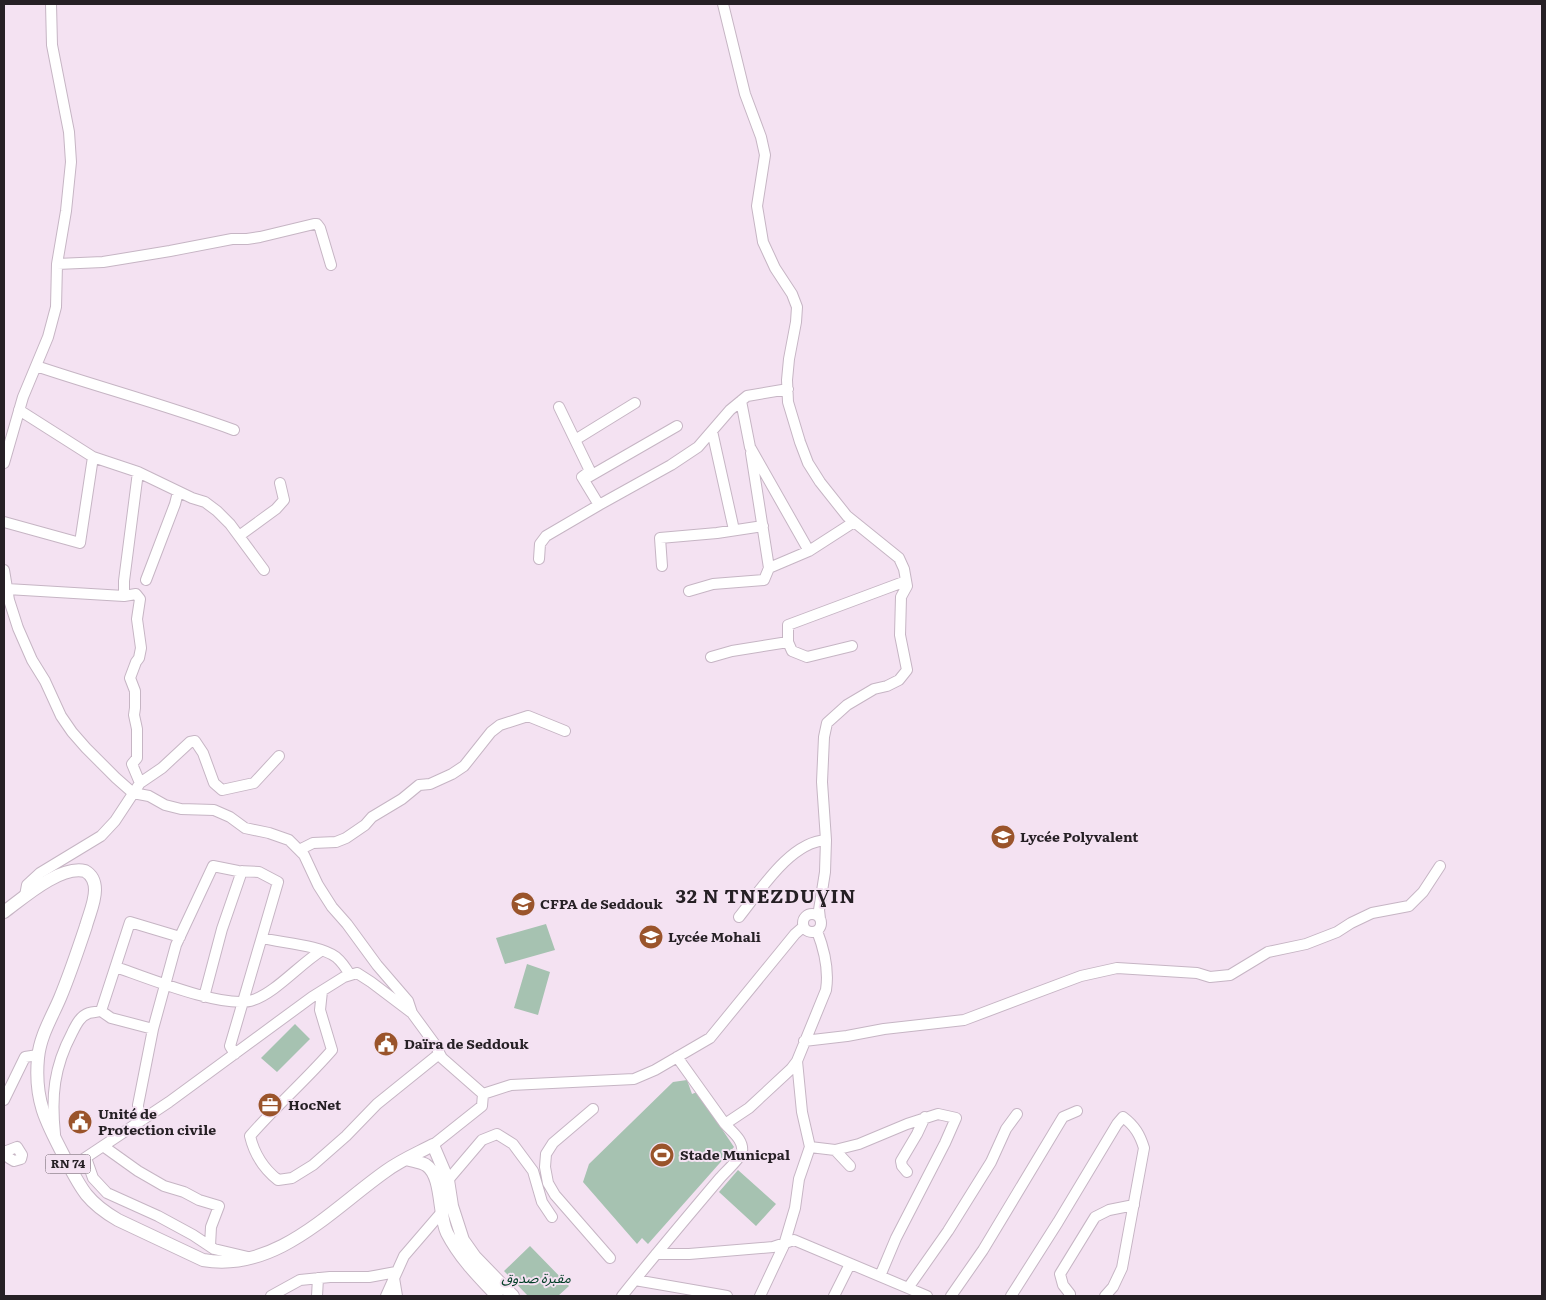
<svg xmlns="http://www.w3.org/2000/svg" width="1546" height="1300" viewBox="0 0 1546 1300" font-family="Literata,'Noto Sans Arabic',serif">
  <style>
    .green { fill: #a6c2b1 }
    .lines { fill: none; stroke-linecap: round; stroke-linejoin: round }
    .minor-casing { stroke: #c6b5c4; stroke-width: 12 }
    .major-casing { stroke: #c6b5c4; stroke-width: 14 }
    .minor { stroke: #fff; stroke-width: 10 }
    .major { stroke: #fff; stroke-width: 12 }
    .labels { text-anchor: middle; stroke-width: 4; stroke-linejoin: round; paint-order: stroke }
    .shield { fill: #f4e2f2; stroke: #645a62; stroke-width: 1 }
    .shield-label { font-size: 12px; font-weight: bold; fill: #262025 }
    .poi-label { font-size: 14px; font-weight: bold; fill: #262025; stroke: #f4e2f2; text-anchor: start }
    .park-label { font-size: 14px; font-style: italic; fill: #003e25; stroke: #f4e2f2 }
    .district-label { font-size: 19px; font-weight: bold; letter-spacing: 1px; fill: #262025; stroke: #f4e2f2 }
  </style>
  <rect width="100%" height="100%" fill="#f4e2f2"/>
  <path class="green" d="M546,924L555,950L505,964L496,938Z
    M527,964L550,972L538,1015L514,1008Z
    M295,1024L310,1039L277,1072L261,1058Z
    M687,1080L692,1094L697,1092L734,1147L648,1244L642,1238L637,1244L583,1182L589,1164L673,1082Z
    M738,1170L776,1204L756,1226L719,1192Z
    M530,1246L569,1286L558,1296H528L504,1271Z"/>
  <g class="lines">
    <defs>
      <path id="minor" d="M723,4L745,94L761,137L765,155L757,206L763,242L775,268L792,294L797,307L796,322L789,359L787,380L788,402L800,442L808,463L820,482L847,516L899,558L904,569L907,586L901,597L900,635L907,670L899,680L887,686L874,689L847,705L827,723L824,737L822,782L826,840L825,872L819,910L820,919
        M57,264L103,262L170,251L232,239H247L260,237L314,224H317L320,228L331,265
        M36,366C102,388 169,406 234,430
        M741,401L750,447L809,551
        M559,407L590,471L582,477L599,505
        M19,410L93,457L138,472L192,498L205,502L217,511L230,524L264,570
        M712,431L734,530
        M575,440L635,403
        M751,453L769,568
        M4,463L23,397L48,337L56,307L57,264L66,211L71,162L69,132L52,45L51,4
        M585,479L677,426
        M4,522L80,543L93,457
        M239,536L276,509L284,500L280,483
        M539,559L540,544L546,536L599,505L671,465L698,447L730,410L747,396L788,389
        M662,566L660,538L717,533L763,526
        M4,570L9,600L18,628L32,660L45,681L61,716L72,732L86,748L116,778L133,793L149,796L165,805L181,809L214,810L230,817L245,828L269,833L289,840L304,855L318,885L332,907L347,924L377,965L408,1001L412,1013L434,1043L442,1058L483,1094L482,1106L433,1145
        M146,580L175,504L178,492
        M7,589L124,596L136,594L140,599L137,619L141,648L139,658L136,662L130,678L135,691V708L134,715L137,729V758L132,764L140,783L115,821L101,836L40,873L27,885L25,896
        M689,591L713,584L764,580L769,568L809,551L854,522
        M124,596V581L138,472
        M788,642L792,651L807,657L852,646
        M711,657L732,651L788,642V625L906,581
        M140,783L162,768L190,742L195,741L203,753L214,783L222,790L254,783L279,756
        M299,850L313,843L336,842L346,838L365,825L372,817L402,799L419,785L430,784L452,774L464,766L491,732L500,725L528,716L565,731
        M803 923a9 9 0 1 1 18 0a9 9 0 1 1-18 0Z
        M739,917C760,891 790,842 826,840
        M262,938C282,943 320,945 336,957C342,962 346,968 350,975
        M116,967C145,977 226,1010 253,1000C275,993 300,964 321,951
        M322,991L320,1010L332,1050C306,1080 276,1106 250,1136C254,1153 264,1169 278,1180L292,1178L313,1165L346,1136L377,1104L439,1054
        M204,997L222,929L242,871
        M101,1011L130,922L180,937
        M804,1041L847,1036L884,1029L964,1020L1081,976L1117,968L1197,973L1210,977L1230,975L1268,952L1306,944L1337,932L1351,923L1372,913L1409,906L1423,892L1440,866
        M677,1057L725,1124
        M483,1094L511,1085L634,1079L655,1070L710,1038L795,934L803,927
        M4,1100L25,1057L38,1055
        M593,1109L553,1143L546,1154L545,1167L548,1183L555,1195L610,1258
        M139,1122L138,1105L153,1029L176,945L213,866L238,871L259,872L278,882L230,1046L235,1054
        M55,1134C51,1096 54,1067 72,1033C76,1025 80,1016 89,1013C93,1012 97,1012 101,1011L111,1018L153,1029
        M103,1146L138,1171L164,1186L184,1192L199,1200L219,1206L211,1227L210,1246
        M810,1147L835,1150L859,1144L907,1124L938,1114L956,1118L945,1143L896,1238L880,1276
        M835,1150L850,1166
        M4,1152L17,1147L22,1155L21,1159L14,1161L9,1158L5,1151
        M86,1158L93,1178L107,1193L158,1216L193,1235L214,1249L248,1257
        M70,1168L169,1102L312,997L344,977L357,973L371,982L412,1013
        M907,1172L902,1166L901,1161L917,1134L925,1117
        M448,1180L482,1140L497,1134L513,1144L533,1171L542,1202L552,1217
        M656,1254H689L773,1247L794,1240L927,1296
        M394,1278L397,1296
        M635,1280L727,1296
        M908,1288L948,1231L991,1162L1006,1129L1017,1114
        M271,1296L300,1280L330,1277H369L396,1272
        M317,1296L318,1278
        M386,1296L404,1256L441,1213
        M622,1296C654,1256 687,1217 720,1178C725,1172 740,1159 742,1152C744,1140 732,1132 725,1124L749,1108L791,1069L797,1061L826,990C829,971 824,949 817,931
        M760,1296L784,1245L795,1208L799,1179L810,1147L802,1112L797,1061
        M834,1296L850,1264
        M951,1296L983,1250L1063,1117L1077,1111
        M1011,1296L1058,1222L1117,1124L1123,1117C1135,1126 1140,1135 1144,1148L1122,1268L1113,1287L1105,1296
        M1069,1296L1070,1294L1063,1285L1060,1274L1095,1217L1109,1210L1134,1205"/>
      <path id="major" d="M4,912C23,898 60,865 85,871C92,875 95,881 95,890C95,902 89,915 86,926C78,950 70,974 60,998C52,1017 40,1036 38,1058C34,1100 46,1122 65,1158C81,1189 87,1202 118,1220L203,1260C276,1273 332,1209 386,1171C401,1160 418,1153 433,1145L448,1180L452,1206L463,1240L475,1257L513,1296
        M407,1159C413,1161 421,1162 426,1165C443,1176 438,1215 447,1233C460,1258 478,1276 497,1296"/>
    </defs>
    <use href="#minor" class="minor-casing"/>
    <use href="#major" class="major-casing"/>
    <use href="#minor" class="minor"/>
    <use href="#major" class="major"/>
  </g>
  <defs>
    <symbol id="school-disc" viewBox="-11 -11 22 22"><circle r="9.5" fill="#9a542b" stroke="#f4e2f2"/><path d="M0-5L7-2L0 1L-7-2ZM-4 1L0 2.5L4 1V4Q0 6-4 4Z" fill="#fff"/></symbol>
    <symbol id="university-disc" viewBox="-11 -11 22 22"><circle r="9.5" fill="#9a542b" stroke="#f4e2f2"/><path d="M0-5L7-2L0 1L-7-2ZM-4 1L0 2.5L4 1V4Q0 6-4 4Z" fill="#fff"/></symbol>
    <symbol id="civic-disc" viewBox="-11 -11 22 22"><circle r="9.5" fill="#9a542b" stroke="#f4e2f2"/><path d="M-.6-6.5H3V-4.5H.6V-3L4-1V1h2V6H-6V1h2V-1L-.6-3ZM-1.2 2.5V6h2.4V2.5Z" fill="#fff"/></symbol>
    <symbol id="office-disc" viewBox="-11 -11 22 22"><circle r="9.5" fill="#9a542b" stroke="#f4e2f2"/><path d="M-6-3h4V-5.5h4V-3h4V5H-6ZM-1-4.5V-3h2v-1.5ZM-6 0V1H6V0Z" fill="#fff"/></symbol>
    <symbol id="stadium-disc" viewBox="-11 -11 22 22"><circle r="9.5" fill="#9a542b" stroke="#f4e2f2"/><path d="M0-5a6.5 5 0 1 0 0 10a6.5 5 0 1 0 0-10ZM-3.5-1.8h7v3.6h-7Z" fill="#fff"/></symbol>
  </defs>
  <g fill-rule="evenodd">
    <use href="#school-disc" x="989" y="823" width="28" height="28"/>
    <use href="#university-disc" x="509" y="890" width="28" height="28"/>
    <use href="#school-disc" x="637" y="923" width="28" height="28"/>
    <use href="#civic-disc" x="372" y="1030" width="28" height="28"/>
    <use href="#office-disc" x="256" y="1091" width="28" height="28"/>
    <use href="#civic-disc" x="66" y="1108" width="28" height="28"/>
    <use href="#stadium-disc" x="648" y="1141" width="28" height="28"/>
  </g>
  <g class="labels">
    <rect class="shield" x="45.5" y="1154.5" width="45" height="19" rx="4"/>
    <g class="shield-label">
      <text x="68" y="1168">RN 74</text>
    </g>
    <g class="poi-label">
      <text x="1020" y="842">Lycée Polyvalent</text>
      <text x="540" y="909">CFPA de Seddouk</text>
      <text x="668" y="942">Lycée Mohali</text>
      <text x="404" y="1049">Daïra de Seddouk</text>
      <text x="288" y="1110">HocNet</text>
      <text x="98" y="1119">Unité de<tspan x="98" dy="16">Protection civile</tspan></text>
      <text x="680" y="1160">Stade Municpal</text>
    </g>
    <g class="park-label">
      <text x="536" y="1283">مقبرة صدوق</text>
    </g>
    <g class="district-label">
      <text x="766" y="903">32 N TNEZDUƔIN</text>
    </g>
  </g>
  <rect width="1546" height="1300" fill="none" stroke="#262025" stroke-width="10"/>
</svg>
